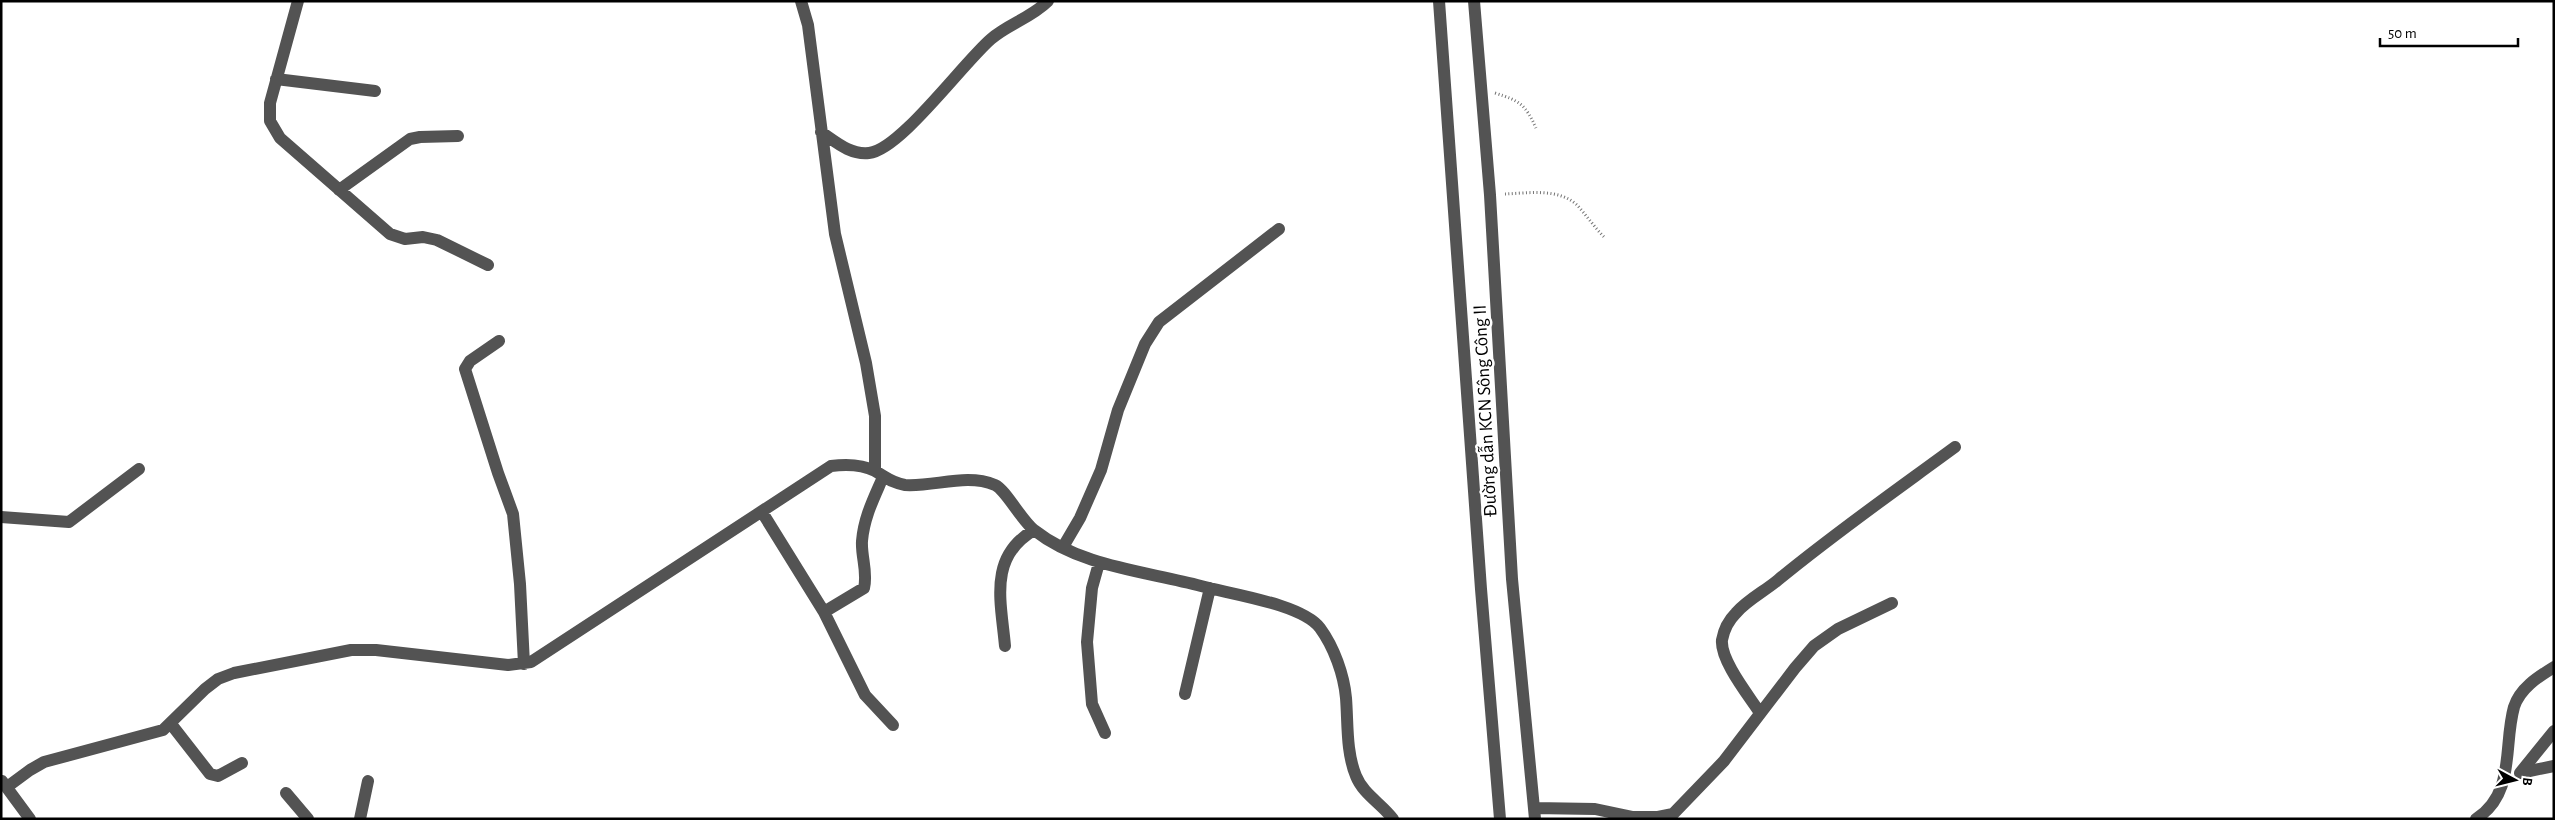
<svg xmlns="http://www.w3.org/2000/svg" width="2555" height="820" viewBox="0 0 2555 820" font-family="'Alegreya Sans',sans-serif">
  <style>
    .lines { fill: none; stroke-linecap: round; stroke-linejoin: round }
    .path { stroke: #757575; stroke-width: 3; stroke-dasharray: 1 2.5; stroke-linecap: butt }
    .minor { stroke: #535353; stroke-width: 12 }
    .labels { text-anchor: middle; stroke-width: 5; stroke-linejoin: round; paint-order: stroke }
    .street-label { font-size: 19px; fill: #000; stroke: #fff }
  </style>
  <rect width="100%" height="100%" fill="#fff"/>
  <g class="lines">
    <path class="path" d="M1495,93C1520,101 1525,104 1536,128
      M1505,194C1528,193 1559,188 1577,205C1587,216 1595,228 1605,238"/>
    <path class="minor" d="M298,1L270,103V121L280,138L390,234L405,239L423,237L437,240L488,265
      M801,1L808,25L835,234L866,363L875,416V471
      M1439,1L1481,589L1500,819
      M1474,1L1490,195L1512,579L1535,819
      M276,79L375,91
      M821,132C836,142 850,155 869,153C900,150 963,63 991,39C1008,24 1031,18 1048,1
      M339,190L410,139L420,137L458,136
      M499,341L470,361L465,369L498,473L513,514L520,584L524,664
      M762,512L824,612L865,695L893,725
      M1,517L69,522L139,469
      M1063,547L1080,518L1101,470L1118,410L1145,344L1159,322L1279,229
      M1099,563L1092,588L1087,642L1092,704L1105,733
      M824,612L864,588C868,572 861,557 862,541C864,517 874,498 883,477
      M1005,646C1001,601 988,557 1034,530
      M1185,694L1210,588
      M1760,713C1749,696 1720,660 1722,640C1724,629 1729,620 1736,613C1747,600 1765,591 1778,580C1835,533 1895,491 1955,447
      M171,724L210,774L218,776L242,763
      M2520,773L2554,731
      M2520,773L2554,766
      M2,781L30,819
      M7,787L30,770L44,762L163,730L205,689L218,679L234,673L351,650H376L508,665L531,662L831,466C846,464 861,464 875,471C886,477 892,483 905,485C935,487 966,473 995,485C1005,489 1022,521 1034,530C1081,567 1145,571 1201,586C1230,594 1302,604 1320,628C1334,647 1344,675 1346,698C1348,723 1346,752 1356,776C1363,794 1382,804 1393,819
      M286,793L308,819
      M1534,808L1595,809L1633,817H1658L1673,814L1724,761L1795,668L1814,646L1838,629L1892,603
      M360,819L368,781
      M2476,819C2516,793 2503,746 2514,707C2520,688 2538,677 2554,667"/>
  </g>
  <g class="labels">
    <g class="street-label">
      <text transform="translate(1484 411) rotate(-93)" y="7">Đường dẫn KCN Sông Công II</text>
    </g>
  </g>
  <rect width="2555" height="820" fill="none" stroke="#000000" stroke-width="5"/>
  <g transform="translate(2515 780) rotate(97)" stroke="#ffffff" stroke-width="4" paint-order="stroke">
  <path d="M0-4L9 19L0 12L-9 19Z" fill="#000000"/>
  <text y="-8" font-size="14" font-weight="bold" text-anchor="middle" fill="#000000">B</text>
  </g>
  <path d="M2380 38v8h138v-8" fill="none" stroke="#000000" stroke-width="2.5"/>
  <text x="2388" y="38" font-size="15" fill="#000000" stroke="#ffffff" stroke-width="4" paint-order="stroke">50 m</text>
</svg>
